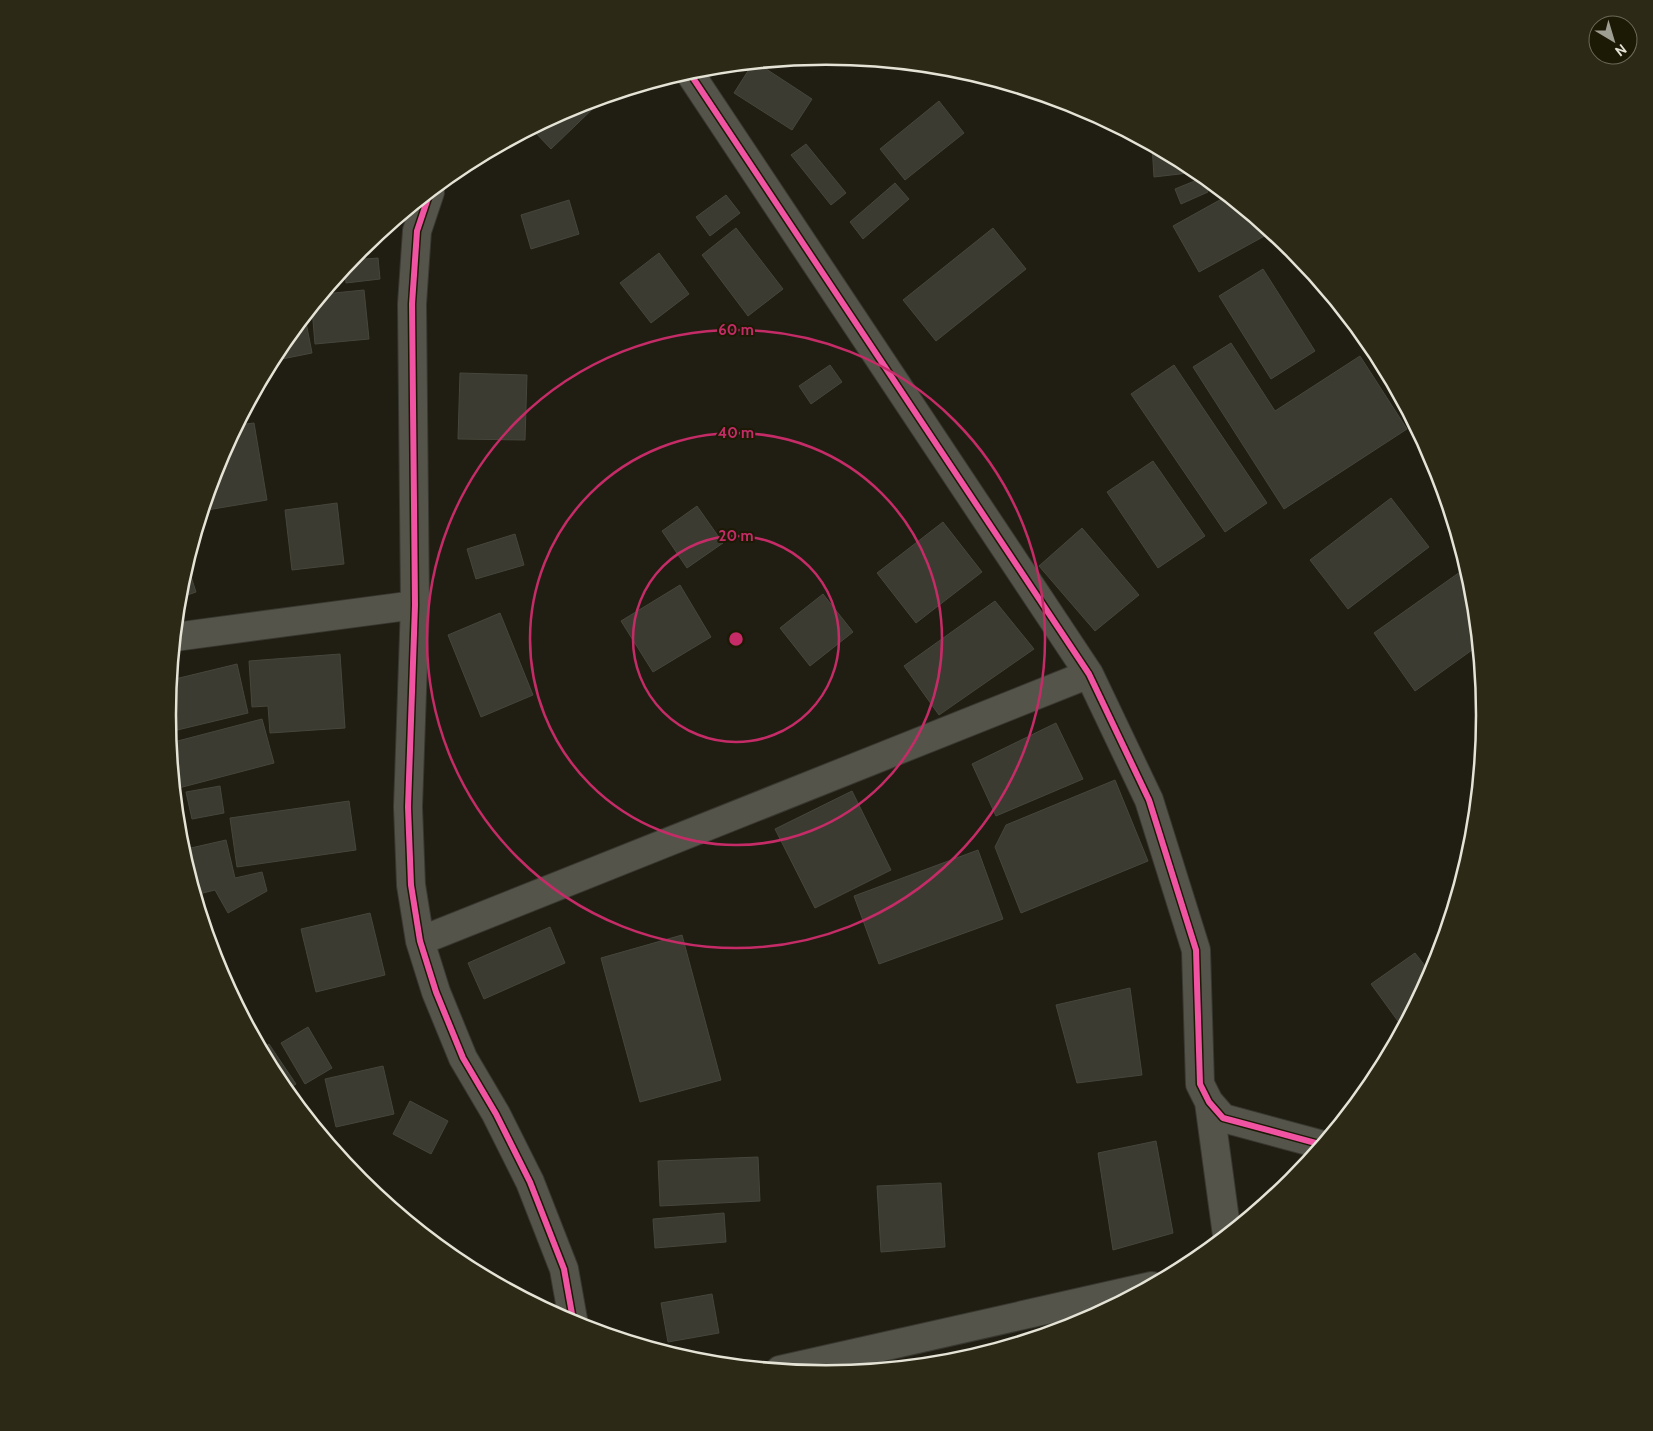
<svg xmlns="http://www.w3.org/2000/svg" width="1653" height="1431" viewBox="0 0 1653 1431" font-family="Cabin,sans-serif">
  <style>
    .building { fill: #3c3b31; stroke: #46463c }
    .lines { fill: none; stroke-linecap: round; stroke-linejoin: round }
    .minor-casing { stroke: #393830; stroke-width: 30 }
    .minor { stroke: #55544b; stroke-width: 28 }
    .cycleway-casing { stroke: #1c1905; stroke-width: 9 }
    .cycleway { stroke: #f153a3; stroke-width: 6 }
    .ring { fill: none; stroke: #c52c67; stroke-width: 2.5 }
    .rim { fill: none; stroke: #e4e3d6; stroke-width: 2.5 }
    .centre { fill: #c52c67; stroke: #1c1905; stroke-width: 2.5 }
    .ring-label { font-size: 15px; text-anchor: middle; font-weight: bold; fill: #c52c67; stroke: #1c1905; stroke-width: 4; stroke-linejoin: round; paint-order: stroke }
  </style>
  <rect width="100%" height="100%" fill="#201e13"/>
  <path class="building" d="M753,63H757L812,99L792,130L734,93Z
    M605,97L551,149L532,129L574,106Z
    M939,101L964,133L905,180L880,149Z
    M806,144L846,193L831,205L791,155Z
    M1152,145L1193,168L1197,172L1154,177Z
    M1202,178L1208,192L1181,204L1175,189Z
    M895,183L909,199L863,239L850,222Z
    M726,195L740,213L710,236L696,217Z
    M1227,196L1270,233L1199,272L1173,226Z
    M569,200L579,234L531,249L521,215Z
    M736,228L783,289L748,316L702,255Z
    M993,228L1026,269L936,341L903,300Z
    M659,253L689,294L651,323L620,283Z
    M378,258L380,279L346,283L345,269L351,260Z
    M1263,269L1315,351L1271,379L1219,296Z
    M364,290L369,339L315,344L312,309L324,294Z
    M305,317L312,353L272,361L279,349Z
    M1231,343L1275,411L1360,356L1407,429L1284,509L1193,367Z
    M830,365L842,382L811,404L799,386Z
    M1174,365L1267,503L1225,532L1131,394Z
    M460,373L527,375L525,440L458,439Z
    M254,423L267,500L207,510L206,502L218,463L238,425Z
    M1153,461L1205,536L1158,568L1107,492Z
    M1391,498L1429,547L1348,609L1310,560Z
    M337,503L344,564L292,570L285,510Z
    M697,506L723,543L687,568L662,531Z
    M943,522L982,572L916,623L877,573Z
    M1082,528L1139,595L1095,631L1039,566Z
    M515,534L524,565L476,579L467,549Z
    M187,564L196,592L179,598L180,587Z
    M1467,567L1473,587L1479,645L1415,691L1374,633Z
    M680,585L711,637L653,672L621,621Z
    M823,594L853,632L810,666L780,628Z
    M995,601L1034,649L939,715L904,666Z
    M500,613L533,695L481,717L448,635Z
    M340,654L345,728L270,733L268,706L252,707L249,661Z
    M237,664L248,713L169,732L167,715L171,680Z
    M262,719L274,763L175,789L170,743Z
    M1056,723L1083,779L996,816L972,764Z
    M1115,780L1148,861L1021,913L995,847L1006,825Z
    M220,786L224,813L192,819L186,792Z
    M852,791L891,870L815,908L775,829Z
    M349,801L356,850L237,867L230,818Z
    M226,840L235,878L262,872L267,891L228,913L215,890L195,895L182,850Z
    M978,850L1003,919L879,964L854,896Z
    M370,913L385,975L316,992L301,929Z
    M550,927L565,963L484,999L468,963Z
    M682,935L721,1080L640,1102L601,958Z
    M1415,953L1432,975L1403,1028L1371,984Z
    M1130,988L1142,1075L1077,1083L1056,1005Z
    M308,1027L332,1068L305,1084L281,1043Z
    M269,1044L296,1084L286,1091L278,1082L261,1050Z
    M383,1066L394,1114L336,1127L325,1079Z
    M410,1101L448,1121L431,1154L393,1134Z
    M1156,1141L1173,1233L1113,1250L1098,1153Z
    M758,1157L760,1201L660,1206L658,1161Z
    M941,1183L945,1247L881,1252L877,1186Z
    M724,1213L726,1242L655,1248L653,1219Z
    M712,1294L719,1333L668,1342L661,1303Z"/>
  <g class="lines">
    <defs>
      <path id="minor" d="M689,72L1089,674L1149,800L1196,950L1200,1084L1209,1102L1223,1118L1323,1145
        M430,192L417,231L412,304L415,605L408,807L411,885L420,941L436,992L463,1058L496,1114L530,1182L564,1269L574,1325
        M175,637L415,605
        M420,941L1089,674
        M1209,1102L1227,1235
        M780,1370L1152,1286"/>
    </defs>
    <use href="#minor" class="minor-casing"/>
    <use href="#minor" class="minor"/>
    <defs>
      <path id="cycleway" d="M689,72L1089,674L1149,800L1196,950L1200,1084L1209,1102L1223,1118L1323,1145
        M430,192L417,231L412,304L415,605L408,807L411,885L420,941L436,992L463,1058L496,1114L530,1182L564,1269L574,1325"/>
    </defs>
    <use href="#cycleway" class="cycleway-casing"/>
    <use href="#cycleway" class="cycleway"/>
  </g>
  <g class="ring">
    <circle cx="736" cy="639" r="103"/>
    <circle cx="736" cy="639" r="206"/>
    <circle cx="736" cy="639" r="309"/>
  </g>
  <path d="M0 0H1653V1431H0ZM176 715a650 650 0 1 1 1300 0a650 650 0 1 1-1300 0Z" fill="#2c2916" fill-rule="evenodd"/>
  <path class="rim" d="M176 715a650 650 0 1 1 1300 0a650 650 0 1 1-1300 0Z"/>
  <circle cx="736" cy="639" r="8" class="centre"/>
  <g class="ring-label">
    <text x="736" y="335">60 m</text>
    <text x="736" y="438">40 m</text>
    <text x="736" y="541">20 m</text>
  </g>
  <g transform="translate(1613 40) rotate(142)"><circle r="24" fill="#1c1905" stroke="#6c6a59"/>
  <path d="M0-4L9 19L0 12L-9 19Z" fill="#9f9e92"/>
  <text y="-8" font-size="14" font-weight="bold" text-anchor="middle" fill="#e4e3d6">N</text>
  </g>
</svg>
